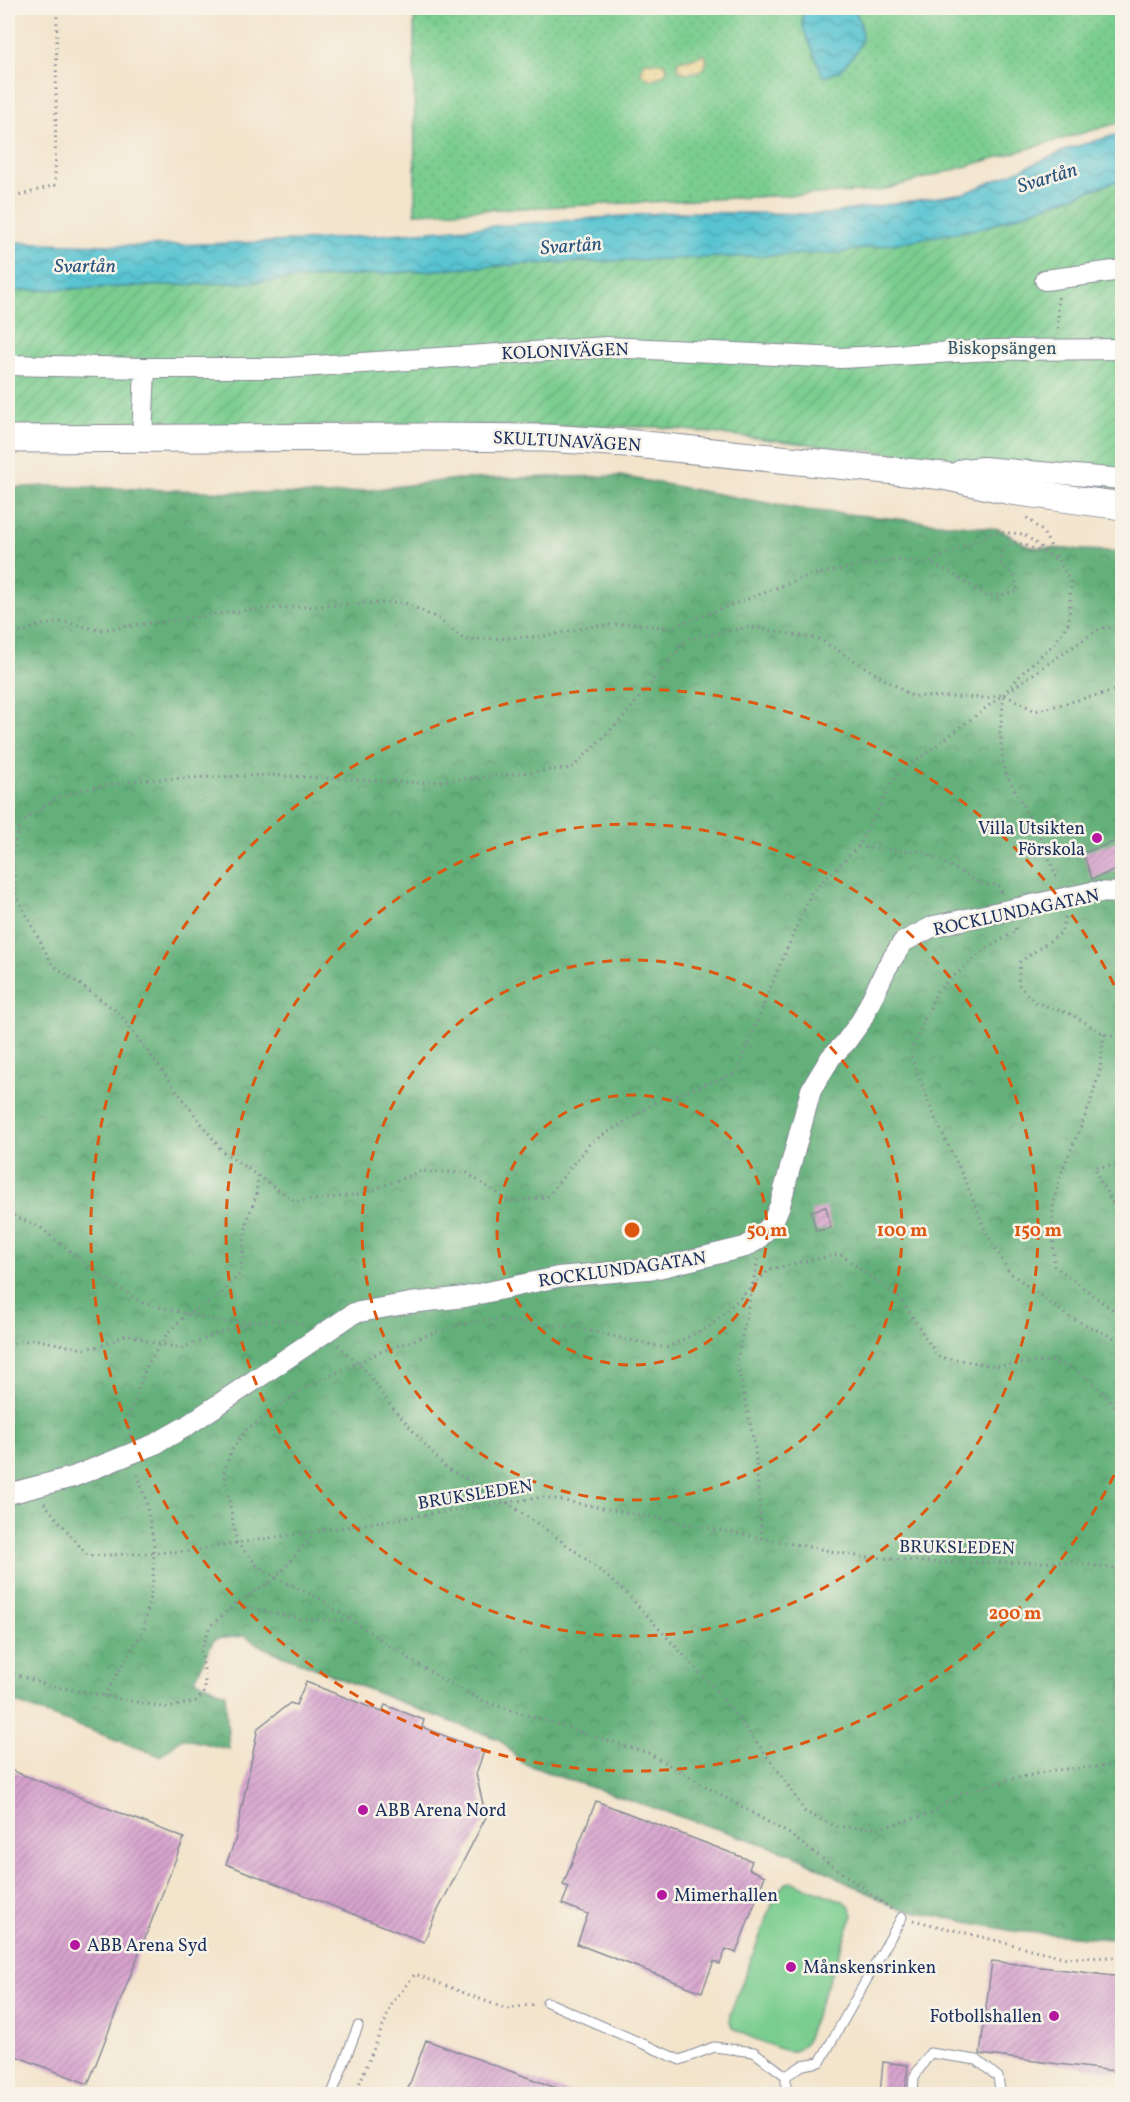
<svg xmlns="http://www.w3.org/2000/svg" width="1130" height="2102" viewBox="0 0 1130 2102" font-family="Vollkorn,serif">
  <style>
    .grass { fill: url(#grass-dots); stroke: #4a7e76; stroke-width: 1.5 }
    .forest { fill: url(#forest-crowns); stroke: #3f706c; stroke-width: 1.5 }
    .sand { fill: url(#sand-dots); stroke: #84847e; stroke-width: 1.5 }
    .garden { fill: url(#garden-furrows); stroke: #4a7e76; stroke-width: 1.5 }
    .pitch { fill: #7acd8f; stroke: #4a7e76; stroke-width: 1.5 }
    .water { fill: url(#water-waves); stroke: #3a7a98; stroke-width: 1.5 }
    .building { fill: url(#building-hatch) }
    .lines { fill: none; stroke-linecap: round; stroke-linejoin: round }
    .lane-casing { stroke: #878a95; stroke-width: 11 }
    .street-casing { stroke: #878a95; stroke-width: 22 }
    .secondary-casing { stroke: #878a95; stroke-width: 29 }
    .path { stroke: #878a95; stroke-width: 3; stroke-dasharray: 1.5 4.5; stroke-linecap: butt }
    .lane { stroke: #fff; stroke-width: 9 }
    .street { stroke: #fff; stroke-width: 20 }
    .secondary { stroke: #fff; stroke-width: 27 }
    .ring { fill: none; stroke: #de5710; stroke-width: 3; stroke-dasharray: 10 8 }
    .poi-dot { fill: #b5179e; stroke: #f7f3e8; stroke-width: 2 }
    .labels { text-anchor: middle; stroke-width: 5; stroke-linejoin: round; paint-order: stroke }
    .park-label { font-size: 18px; fill: #33566a; stroke: #f7f3e8 }
    .street-label { font-size: 18px; fill: #1b2f5e; stroke: #f7f3e8 }
    .poi-label { font-size: 18px; fill: #1b2f5e; stroke: #f7f3e8; text-anchor: start }
    .water-label { font-size: 20px; font-style: italic; fill: #2a547b; stroke: #f7f3e8 }
    .centre { fill: #de5710; stroke: #f7f3e8; stroke-width: 3 }
    .ring-label { font-size: 18px; text-anchor: middle; font-weight: bold; fill: #de5710; stroke: #f7f3e8; stroke-width: 5; stroke-linejoin: round; paint-order: stroke }
  </style>
  <defs>
    <pattern id="grass-dots" width="8" height="8" patternUnits="userSpaceOnUse" patternTransform="scale(1.5)"><rect width="8" height="8" fill="#7acd8f"/><path d="M2 2h.1M6 6h.1" fill="none" stroke="#69b07e" stroke-width="1.8" stroke-linecap="round"/></pattern>
    <pattern id="forest-crowns" width="20" height="18" patternUnits="userSpaceOnUse" patternTransform="scale(1.5)"><rect width="20" height="18" fill="#63b07a"/><path d="M2 6a3 3 0 1 1 6 0M12 15a3 3 0 1 1 6 0" fill="none" stroke="#519067"/></pattern>
    <pattern id="sand-dots" width="8" height="8" patternUnits="userSpaceOnUse" patternTransform="scale(1.5)"><rect width="8" height="8" fill="#eeda9e"/><path d="M2 2h.1M6 6h.1" fill="none" stroke="#ccbb8a" stroke-width="1.8" stroke-linecap="round"/></pattern>
    <pattern id="garden-furrows" width="10" height="10" patternUnits="userSpaceOnUse" patternTransform="scale(1.5)"><rect width="10" height="10" fill="#7acd8f"/><path d="M-1 1l2-2M0 10L10 0M9 11l2-2" fill="none" stroke="#69b07e"/></pattern>
    <pattern id="water-waves" width="16" height="10" patternUnits="userSpaceOnUse" patternTransform="scale(1.5)"><rect width="16" height="10" fill="#58c4d1"/><path d="M0 5q4-4 8 0t8 0" fill="none" stroke="#48a0ad"/></pattern>
    <pattern id="building-hatch" width="6" height="6" patternUnits="userSpaceOnUse" patternTransform="scale(1.5)"><rect width="6" height="6" fill="#d7a3ce"/><path d="M-1 1l2-2M0 6l6-6M5 7l2-2" fill="none" stroke="#ae85aa"/></pattern>
  </defs>
  <rect width="100%" height="100%" fill="#f7f3e8"/>
  <filter id="ink" filterUnits="userSpaceOnUse"><feTurbulence type="fractalNoise" baseFrequency=".0167" numOctaves="2"/><feDisplacementMap in="SourceGraphic" scale="12" xChannelSelector="R" yChannelSelector="G"/><feConvolveMatrix kernelMatrix="1 2 1 2 8 2 1 2 1" color-interpolation-filters="sRGB"/></filter>
  <filter id="wash" filterUnits="userSpaceOnUse"><feTurbulence type="fractalNoise" baseFrequency=".008" numOctaves="4" result="noise"/><feDisplacementMap in="SourceGraphic" scale="24" xChannelSelector="R" yChannelSelector="G"/><feGaussianBlur stdDeviation="1.35" result="paint"/><feColorMatrix in="noise" values="0 0 0 0 0 0 0 0 0 0 0 0 0 0 0 0 0 1.4 0 .05"/><feComposite in="paint" operator="in"/></filter>
  <g filter="url(#wash)">
    <rect width="100%" height="100%" fill="#f3e4cc"/>
    <path class="grass" d="M424,8H1122V122L879,191L415,213L414,17Z"/>
    <path class="forest" d="M620,476L806,510L999,529L1030,547L1122,552V1940L1013,1931L897,1908L793,1854L557,1776L523,1763L500,1740L412,1707L265,1648L245,1636L214,1639L195,1680L225,1693L229,1749L182,1738L160,1756L8,1700V488L48,486L328,495L457,479Z"/>
    <path class="sand" d="M703,54L706,56C710,72 689,76 678,70V62C686,57 694,61 703,54Z
      M649,62L665,63L667,70L664,74L651,80L641,74L643,63Z"/>
    <path class="garden" d="M1122,179V490L1084,486L940,459L658,427L360,425L8,430V291L253,282L524,264L701,257L983,228Z"/>
    <path class="pitch" d="M792,1882L843,1901L849,1905L853,1915L805,2043C801,2048 795,2052 788,2051C781,2050 737,2032 733,2028C729,2023 730,2019 730,2014L777,1892L786,1883Z"/>
    <path class="water" d="M803,8H854L861,25L862,39L857,51L840,71L824,77C820,70 818,62 814,54C807,35 800,30 803,8Z
      M1122,133V179L983,228L839,253L524,264L253,282L8,291V242L140,246L301,241L676,212L825,214L965,193L1071,148Z"/>
    <g id="blocks">
      <path class="building" d="M1122,839V868L1092,879L1083,853Z
        M826,1207L831,1228L816,1231L811,1211Z
        M306,1682L382,1712L385,1705L424,1720L422,1727L484,1751L476,1774L486,1817L434,1918L424,1942L226,1864L235,1841L258,1728L290,1703L296,1705Z
        M8,1769L184,1838L88,2084L8,2053Z
        M596,1801L752,1861L749,1869L765,1876L736,1953L726,1949L720,1964L714,1961L702,1992L577,1944L588,1914L562,1904L569,1887L563,1885Z
        M992,1961L1122,1977V2072L980,2054Z
        M426,2040L570,2093L569,2094H406Z
        M883,2062L908,2065L905,2094H880Z"/>
    </g>
  </g>
  <g filter="url(#ink)">
    <use href="#blocks" fill-opacity="0" stroke="#878a95" stroke-width="1.5"/>
    <g class="lines">
      <defs>
        <path id="lane" d="M547,2002L680,2060L714,2047L754,2052L786,2076V2094
          M786,2076L803,2065L820,2062L902,1917
          M332,2094L358,2026
          M913,2094L914,2077L930,2053L977,2060L998,2077L1000,2090L997,2094"/>
        <path id="street" d="M1045,280L1122,270
          M8,365L145,368H285L607,347L841,358L993,350L1122,349
          M142,439L145,368
          M949,477L963,469L983,467L1122,479
          M8,1494L73,1477L155,1444L185,1427L354,1313L410,1303L465,1297L558,1277L658,1268L745,1247L757,1240L772,1224L780,1205L811,1090L831,1057L845,1043L861,1021L887,967L903,942L934,926L1092,892L1122,893"/>
        <path id="secondary" d="M8,439L424,437L545,438L626,443L944,476L1011,491L1122,506"/>
      </defs>
      <use href="#lane" class="lane-casing"/>
      <use href="#street" class="street-casing"/>
      <use href="#secondary" class="secondary-casing"/>
      <path class="path" d="M8,199L55,185L57,8
        M1058,297V332
        M931,562L994,532L1024,534L1049,554
        M1122,625L1099,629L1004,694L895,777L858,847L811,893L769,991L737,1073L658,1101L590,1143L547,1197L510,1202L467,1173L421,1171L362,1194L296,1202L222,1151L118,1012L52,964L16,895L12,854L20,823L56,798L85,789L140,780L267,775L421,783L572,768L623,718L687,639L750,627L819,639L912,696L988,698L1004,694L1035,711L1117,690L1122,691
        M8,635H15L40,625L64,622L99,630L248,610L377,603H405L439,619L465,640L545,636L595,626L631,623L670,628L811,575L893,560L930,563L953,574L986,596L1002,595L1018,591L1014,576L1001,564L1003,548L1016,542L1040,551L1058,560
        M1007,690L1025,670L1054,644L1069,622L1071,583L1043,532L1026,517
        M1004,696L1000,732L1004,770L1042,841L1058,880
        M858,847L924,852L984,885H999L1002,894
        M1065,917L1062,932L1020,962L1018,984L1034,1002L1071,1014L1104,1034L1122,1039
        M1015,928L1016,931L986,949L937,991L910,1054L935,1118L966,1182L986,1232L1009,1272L1069,1317L1114,1338L1122,1337
        M1104,1034L1100,1070L1089,1107L1061,1173L1053,1205L1054,1266C1078,1282 1098,1301 1122,1315
        M1122,1165L1095,1167L1099,1179L1122,1220
        M8,1213L41,1228L101,1276L143,1303L223,1322L291,1320L304,1325
        M758,1259L737,1361L755,1448L762,1538
        M1122,1262L1117,1263L1122,1271
        M8,1345L34,1339L83,1349L103,1345L128,1334L150,1342L182,1348L221,1332L250,1323
        M338,1345L368,1373L390,1405L446,1468L494,1494L544,1528L590,1562L625,1592L715,1689L780,1773L805,1812L837,1827L880,1828L929,1814L962,1793L1007,1780L1055,1770L1122,1765
        M130,1436L129,1415L147,1365L167,1334L187,1314L217,1298L240,1274L247,1220L256,1196L258,1176
        M44,1503L88,1556L191,1551L237,1543L544,1497L857,1556L940,1563L1063,1562L1122,1569
        M235,1604L300,1619L348,1620
        M8,1672L47,1685L168,1708L197,1701L205,1691V1675L201,1652L210,1626L235,1604L276,1578L314,1534
        M104,1696L144,1629L153,1580L154,1546L146,1501L137,1472
        M891,1909L789,1834L648,1753L486,1702L450,1684L414,1662L317,1597L276,1578L257,1565L237,1543L224,1473L231,1451L246,1430L299,1391L382,1351L457,1325L484,1320L568,1326L666,1348L712,1325L770,1269L840,1254L901,1299L938,1357L997,1366L1050,1361L1069,1366L1089,1379L1122,1413
        M913,1920L1067,1958L1122,1957
        M8,2091L17,2094
        M355,2094L393,2002L415,1974L506,2009L535,2004"/>
      <use href="#lane" class="lane"/>
      <use href="#street" class="street"/>
      <use href="#secondary" class="secondary"/>
    </g>
  </g>
  <g class="ring">
    <circle cx="632" cy="1230" r="135"/>
    <circle cx="632" cy="1230" r="270"/>
    <circle cx="632" cy="1230" r="406"/>
    <path d="M1122 1459A541 541 0 1 1 1122 1001"/>
  </g>
  <g class="poi-dot">
    <circle cx="1097" cy="838" r="6"/>
    <circle cx="363" cy="1810" r="6"/>
    <circle cx="662" cy="1895" r="6"/>
    <circle cx="75" cy="1945" r="6"/>
    <circle cx="791" cy="1967" r="6"/>
    <circle cx="1054" cy="2016" r="6"/>
  </g>
  <g class="labels">
    <g class="park-label">
      <text x="1002" y="354">Biskopsängen</text>
    </g>
    <g class="street-label">
      <text transform="translate(565 351) rotate(-2)" y="6">KOLONIVÄGEN</text>
      <text transform="translate(567 441) rotate(3)" y="6">SKULTUNAVÄGEN</text>
      <text transform="translate(1016 912) rotate(-12)" y="6">ROCKLUNDAGATAN</text>
      <text transform="translate(622 1269) rotate(-8)" y="6">ROCKLUNDAGATAN</text>
      <text transform="translate(475 1494) rotate(-9)" y="6">BRUKSLEDEN</text>
      <text transform="translate(957 1547) rotate(1)" y="6">BRUKSLEDEN</text>
    </g>
    <g class="poi-label">
      <text x="1085" y="834" text-anchor="end">Villa Utsikten<tspan x="1085" dy="21">Förskola</tspan></text>
      <text x="375" y="1816">ABB Arena Nord</text>
      <text x="674" y="1901">Mimerhallen</text>
      <text x="87" y="1951">ABB Arena Syd</text>
      <text x="803" y="1973">Månskensrinken</text>
      <text x="1042" y="2022" text-anchor="end">Fotbollshallen</text>
    </g>
    <g class="water-label">
      <text transform="translate(1047 177) rotate(-17)" y="7">Svartån</text>
      <text transform="translate(571 245) rotate(-4)" y="7">Svartån</text>
      <text x="85" y="272">Svartån</text>
    </g>
  </g>
  <circle cx="632" cy="1230" r="9" class="centre"/>
  <g class="ring-label">
    <text x="767" y="1236">50 m</text>
    <text x="902" y="1236">100 m</text>
    <text x="1038" y="1236">150 m</text>
    <text x="1015" y="1619">200 m</text>
  </g>
  <rect width="1130" height="2102" fill="none" stroke="#f7f3e8" stroke-width="30"/>
</svg>
